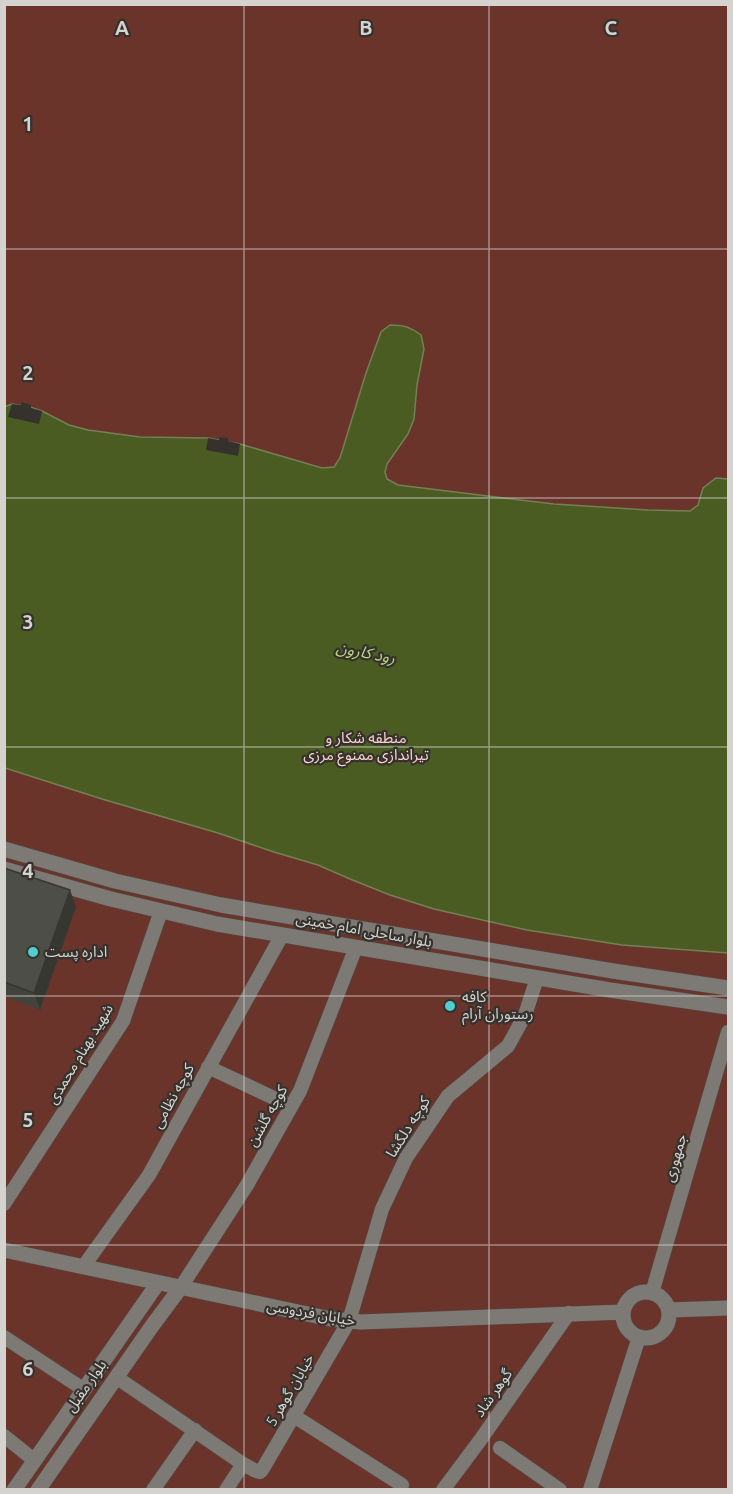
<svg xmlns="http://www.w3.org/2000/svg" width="733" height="1494" viewBox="0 0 733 1494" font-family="Ubuntu,'Noto Sans Arabic',sans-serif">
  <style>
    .green { fill: #6a342b }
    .water { fill: #4a5c21; stroke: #748056; stroke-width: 1.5 }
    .pier { fill: #35322e }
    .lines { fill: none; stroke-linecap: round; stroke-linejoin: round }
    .street-casing { stroke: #514e4a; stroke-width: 15 }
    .secondary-casing { stroke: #514e4a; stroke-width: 16 }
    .street { stroke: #7d7974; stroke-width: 14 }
    .secondary { stroke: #7d7974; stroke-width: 15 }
    .wall { fill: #43433e }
    .shaded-wall { fill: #373732 }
    .building { fill: #4e4e48; stroke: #373732; stroke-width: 1.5 }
    .grid { fill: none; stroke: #d5d3d0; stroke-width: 1.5; stroke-opacity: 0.55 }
    .poi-dot { fill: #52cdcd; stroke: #35322e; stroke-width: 2 }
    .labels { text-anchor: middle; stroke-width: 4.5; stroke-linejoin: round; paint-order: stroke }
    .park-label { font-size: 15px; fill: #fbd2cb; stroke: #35322e }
    .street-label { font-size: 15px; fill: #d5d3d0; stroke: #35322e }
    .poi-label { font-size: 15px; fill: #d5d3d0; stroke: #35322e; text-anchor: start }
    .water-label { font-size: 16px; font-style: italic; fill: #b8d67f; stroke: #35322e }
    .grid-label { font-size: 20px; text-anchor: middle; font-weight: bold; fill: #d5d3d0; stroke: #35322e; stroke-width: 4.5; stroke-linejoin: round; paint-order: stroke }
  </style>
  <rect width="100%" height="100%" fill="#35322e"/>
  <path class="green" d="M5,5H728V1489H5Z"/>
  <path class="water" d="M390,325C403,325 411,327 421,335L424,349L417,385L414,419L408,434L387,464L385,472L387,479L398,485L554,504L648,510L690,511L698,505L703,488L716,478L728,479V953L622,945L527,930L434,909L390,895L350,879L318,865L274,852L218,833L102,799L5,768L4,407L12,404L30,407L42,411L69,425L88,430L140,437L208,438L240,444L322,468L334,467L340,458L366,373L381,332Z"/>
  <path class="pier" d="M22,402L31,405V408L42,411L39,424L8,417L12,404L21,405Z
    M220,437L228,438V441L240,444L238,456L206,450L208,438L219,440Z"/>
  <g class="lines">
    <defs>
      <path id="street" d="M208,1067L291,1106
        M4,1204L123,1021L161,911
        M83,1267L149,1175L282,935
        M181,1287L247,1185L300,1091L356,947
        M652,1293L728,1032
        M4,1337L83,1389
        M116,1377L243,1464L256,1471L260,1472L262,1470L349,1321L382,1209L406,1158L448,1096L508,1046L525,1015L537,978
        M294,1416L402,1485
        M4,1436L34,1460
        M500,1448L560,1490
        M153,1490L195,1430
        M226,1490L243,1464
        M443,1490L481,1439L569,1313
        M590,1490L639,1337"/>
      <path id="secondary" d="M4,849L115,881L221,905L613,971L728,988
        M4,869L111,899L217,924L610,990L728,1007
        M4,1250L331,1319L361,1322L623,1312
        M623 1315a23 23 0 1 1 46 0a23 23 0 1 1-46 0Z
        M669,1310L728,1308
        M14,1490L158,1283
        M38,1490L152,1326L181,1287"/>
    </defs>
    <use href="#street" class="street-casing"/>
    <use href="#secondary" class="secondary-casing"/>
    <use href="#street" class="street"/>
    <use href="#secondary" class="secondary"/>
  </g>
  <path class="wall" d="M4,868L76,907L40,1010L4,996Z"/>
  <path class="shaded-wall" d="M70,890L76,907L40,1010L34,993Z"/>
  <path class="building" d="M4,868L70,890L34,993L4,982Z"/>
  <path class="grid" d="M244,4V1490M489,4V1490M4,249H728M4,498H728M4,747H728M4,996H728M4,1245H728"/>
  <g class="poi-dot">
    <circle cx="33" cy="952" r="6"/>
    <circle cx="450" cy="1006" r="6"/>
  </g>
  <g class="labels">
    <g class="park-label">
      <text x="366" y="743">منطقه شکار و<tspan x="366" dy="17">تیراندازی ممنوع مرزی</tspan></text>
    </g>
    <g class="street-label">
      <text transform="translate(364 930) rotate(10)" y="5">بلوار ساحلی امام خمینی</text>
      <text transform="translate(80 1054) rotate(-59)" y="5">شهید بهنام محمدی</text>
      <text transform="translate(173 1096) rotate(-61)" y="5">کوچه نظامی</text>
      <text transform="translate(267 1116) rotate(-61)" y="5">کوچه گلشن</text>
      <text transform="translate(408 1127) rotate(-58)" y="5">کوچه دلگشا</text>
      <text transform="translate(675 1158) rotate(-74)" y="5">جمهوری</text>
      <text transform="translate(311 1313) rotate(10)" y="5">خیابان فردوسی</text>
      <text transform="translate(86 1386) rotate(-55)" y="5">بلوار مقبل</text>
      <text transform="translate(290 1390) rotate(-60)" y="5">خیابان گوهر 5</text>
      <text transform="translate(493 1393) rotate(-55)" y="5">گوهر شاد</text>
    </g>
    <g class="poi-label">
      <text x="45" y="957">اداره پست</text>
      <text x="462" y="1002">کافه<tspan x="462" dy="17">رستوران آرام</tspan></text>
    </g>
    <g class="water-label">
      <text transform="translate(366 652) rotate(11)" y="6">رود کارون</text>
    </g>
  </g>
  <g class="grid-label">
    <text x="122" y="35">A</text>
    <text x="366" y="35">B</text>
    <text x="611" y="35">C</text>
    <text x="28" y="131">1</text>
    <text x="28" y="380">2</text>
    <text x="28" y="629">3</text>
    <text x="28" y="878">4</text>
    <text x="28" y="1127">5</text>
    <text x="28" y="1376">6</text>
  </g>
  <rect width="733" height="1494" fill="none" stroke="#d5d3d0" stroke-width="12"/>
</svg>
